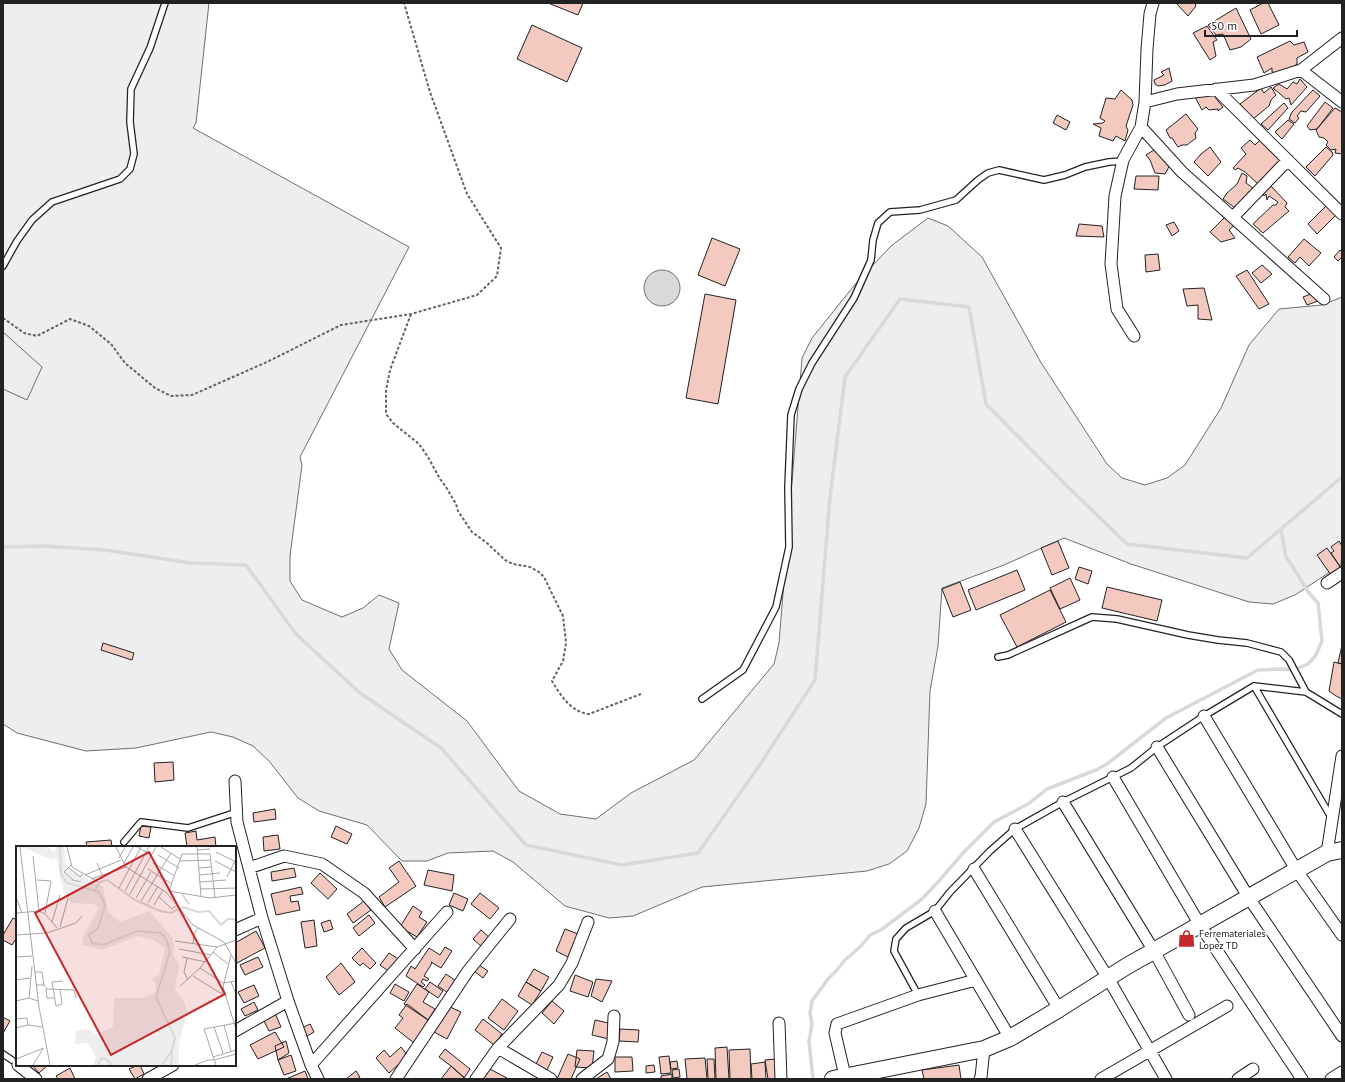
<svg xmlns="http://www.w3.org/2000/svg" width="1345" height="1082" viewBox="0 0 1345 1082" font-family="'PT Sans',sans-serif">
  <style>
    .green { fill: #eee; stroke: #6f6f6f }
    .parking { fill: #ededed; stroke: #6f6f6f }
    .water { fill: #d9d9d9; stroke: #6f6f6f }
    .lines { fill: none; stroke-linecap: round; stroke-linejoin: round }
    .stream { stroke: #d9d9d9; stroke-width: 3.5 }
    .building { fill: #f3c9c0; stroke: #222 }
    .service-casing { stroke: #222; stroke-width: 8 }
    .minor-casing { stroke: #222; stroke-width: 13 }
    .secondary-casing { stroke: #222; stroke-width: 18 }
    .path { stroke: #646464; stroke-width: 2; stroke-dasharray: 3 2; stroke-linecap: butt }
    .service { stroke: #fff; stroke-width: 5.5 }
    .minor { stroke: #fff; stroke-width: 11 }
    .secondary { stroke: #fff; stroke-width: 16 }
    .labels { text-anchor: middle; stroke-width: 3; stroke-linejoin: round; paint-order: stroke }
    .poi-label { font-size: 10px; fill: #222; stroke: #fff; text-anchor: start }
    .inset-river { fill: none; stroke: #d9d9d9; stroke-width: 2 }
    .inset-road { fill: none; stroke: #a7a7a7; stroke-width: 1 }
    .view { fill: #c62828; fill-opacity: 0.15; stroke: #c62828; stroke-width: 2 }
    .inset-edge { fill: none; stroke: #222; stroke-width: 2 }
  </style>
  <rect width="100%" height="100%" fill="#fff"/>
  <path class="green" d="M3,3H209L196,123L193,128L409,247L300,457L302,465L290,556V581L302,600L342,617L363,608L379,595L399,603L389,649L402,670L467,721L519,791L560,814L596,819L631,793L694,760L774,664L779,643L802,358L812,338L857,282L891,246L928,218L948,226L982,257L1040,361L1107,464L1122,478L1145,485L1167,478L1185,465L1221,408L1249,345L1279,309L1322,305L1342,297V564L1295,595L1273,604L1249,602L1131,564L1064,538L1004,565L942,588L938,646L930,691L926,804L919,828L907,851L889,864L867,871L702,887L633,916L609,918L565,906L513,862L493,851L448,853L427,861H402L367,825L319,811L298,798L269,761L253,746L233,737L211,732L136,748L86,751L17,733L3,724Z"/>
  <path class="parking" d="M3,332L42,367L27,400L3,389Z"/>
  <path class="water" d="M644 288a18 18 0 1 1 36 0a18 18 0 1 1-36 0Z"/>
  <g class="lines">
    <path class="stream" d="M3,547L45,546L105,550L191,563L246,565L296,634L360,693L441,748L526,845L622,865L698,853L759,766L815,680L830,497L845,377L900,299L969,307L986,404L1069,488L1127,544L1247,558L1342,477
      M813,1079L809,1041L812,1024L810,1013L812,1001L828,979L837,970L845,960L861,946L870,935L881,930L922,899L938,882L964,852L994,822L1028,804L1047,789L1096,770L1107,764L1166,718L1258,670L1281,669L1294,670L1308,664L1316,655L1322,641L1318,603L1309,593L1289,561L1286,557L1281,529"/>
  </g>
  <path class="building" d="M548,3H583L578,15Z
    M1176,3H1195L1196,6L1188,16Z
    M1263,3H1268L1279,25L1261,34L1250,10Z
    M1236,8L1251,39L1241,47L1230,50L1223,34L1216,35L1208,25Z
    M532,25L582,48L567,82L517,59Z
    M1207,26L1217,40L1213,42L1216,56L1210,60L1193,33Z
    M1290,41L1294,45L1304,42L1308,52L1297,58V64L1293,67L1278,73L1272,72V68L1264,73L1257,57Z
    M1169,68L1172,81L1165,85L1158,86L1155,84L1154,80L1164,75L1161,72Z
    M1300,79L1307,87L1291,105L1289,98L1286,99L1273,88L1279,84L1287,89L1293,82L1297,84Z
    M1271,87L1276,95L1271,100L1269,106L1253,119L1240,104L1261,88L1264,93Z
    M1121,90L1132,100L1133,105L1126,126L1128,130L1125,141L1116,136L1113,141L1099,136L1101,128L1093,124L1103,123L1105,121L1100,118L1106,98L1115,99Z
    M1313,90L1320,96L1306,112L1301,111L1297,116L1299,118L1295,123L1289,119L1292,112Z
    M1210,91L1223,107L1218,111V109L1209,110L1206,107L1202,110L1195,97Z
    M1325,102L1333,108L1317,129L1310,130L1307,126Z
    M1284,103L1288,108L1268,130L1261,124Z
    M1335,108L1342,112V154L1335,153L1336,149L1331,150L1326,145L1328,142L1324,138L1319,137L1316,130Z
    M1186,114L1198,129L1195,133L1196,138L1187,145H1182L1178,147L1172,138H1170L1166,130Z
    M1057,115L1070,122L1066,130L1053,123Z
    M1288,120L1294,124L1282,139L1275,132Z
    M1250,140L1255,145L1260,140L1282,160L1258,184L1245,172L1238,168L1235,170L1233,168L1246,154L1241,148Z
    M1210,147L1221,162L1208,176L1194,162L1201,154Z
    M1326,147L1332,152L1333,155L1315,176L1306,167Z
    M1157,148L1170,165L1165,174L1155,173L1150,160L1146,155Z
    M1242,173L1247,176L1246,183L1253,188L1252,192H1248V199L1235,208L1223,199L1227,193L1237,184Z
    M1136,176H1159L1158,190L1134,189Z
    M1270,185L1287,203L1285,207L1289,211L1263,233L1253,224L1273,205H1276L1278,202L1269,196L1267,200L1266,194L1264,196L1262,192Z
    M1327,205L1336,215L1317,234L1308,224Z
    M1227,215L1236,224L1229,230L1235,238L1221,242L1210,232Z
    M1174,222L1179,231L1172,236L1166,225Z
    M1079,224L1102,226L1104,237L1076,236Z
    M712,238L740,249L725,286L698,275Z
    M1304,239L1321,253L1309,266L1300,257L1295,263L1288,257Z
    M1340,250L1342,252V257L1338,261L1334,257Z
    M1158,254L1160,270L1146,272L1145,255Z
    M1262,265L1272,274L1261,283L1252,273Z
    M1247,270L1269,304L1259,309L1236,276Z
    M1204,288L1212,320L1198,319V305L1187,306L1183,289Z
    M1313,293L1318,301L1307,305L1303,297Z
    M705,294L736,300L718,404L686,398Z
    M1058,541L1069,568L1052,575L1041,548Z
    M1339,541L1342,546L1341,568L1331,553L1334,551L1331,547Z
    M1327,548L1341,568L1331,575L1317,555Z
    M1079,567L1092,571L1088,584L1075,579Z
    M1017,570L1025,590L976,610L968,590Z
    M1070,578L1080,600L1060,609L1050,588Z
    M960,582L971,610L953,617L942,589Z
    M1107,587L1162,600L1157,621L1102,608Z
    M1050,590L1066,622L1017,647L1000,615Z
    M103,643L134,653L132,660L101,650Z
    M1342,645V664L1338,663Z
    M1334,662L1342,664V699L1336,696L1329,691Z
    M173,762L174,780L155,782L154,763Z
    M275,809L276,819L254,822L253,813Z
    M141,826L151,827L149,838L139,836Z
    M336,826L352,834L347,844L331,837Z
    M196,831L197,840L215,837L216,847H187L185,833Z
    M278,835L280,849L264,851L263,837Z
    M111,840L112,847H87L86,842Z
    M399,861L416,886L385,907L379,897L399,882L389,868Z
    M294,868L296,877L272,881L271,872Z
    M428,870L454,875L452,891L424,885Z
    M320,873L337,889L328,899L311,883Z
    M301,887L303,894L290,896L291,902L298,901L300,910L276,915L271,894Z
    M454,893L468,899L463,911L449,905Z
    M480,893L499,908L490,919L471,904Z
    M364,901L371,910L353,923L347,914Z
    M413,906L422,912L419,917L427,922L417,937L400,927Z
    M369,915L375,923L359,936L353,928Z
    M13,918L17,920V937L12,945L3,940V935Z
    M314,920L317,946L305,948L301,922Z
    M330,920L333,929L324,932L321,923Z
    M565,929L578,934L568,957L556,951Z
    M481,930L491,939L483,948L473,939Z
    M256,931L265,948L237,963L235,959V943Z
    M445,947L452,951L441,968L431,962L432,963L424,976L429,979L427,981L423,979L421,982L425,985L423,987L406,976L411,966L415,969L429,948L440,955Z
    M362,948L376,963L370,969L363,963L360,966L352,958Z
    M389,953L400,960L391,973L380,965Z
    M258,957L263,967L245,975L240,965Z
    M341,963L355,982L339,995L326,977Z
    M479,965L488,971L483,978L474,971Z
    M534,969L549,977L541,991L526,982Z
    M446,974L456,981L448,993L438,986Z
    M575,975L593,982L588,997L570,991Z
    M596,979L612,981L602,1002L591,996Z
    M430,982L443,991L438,998L425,989Z
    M526,982L541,991L532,1005L518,996Z
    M395,984L409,992L404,1001L390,993Z
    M417,984L429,992L423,1002L435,1009L428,1020L404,1004Z
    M254,985L259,996L244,1003L238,992Z
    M502,999L518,1011L504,1030L488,1018Z
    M552,1001L564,1011L554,1024L542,1013Z
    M254,1002L258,1010L245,1016L241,1009Z
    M407,1004L431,1022L414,1043L395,1028L403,1018L399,1015Z
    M448,1006L461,1012L447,1039L434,1032Z
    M275,1013L281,1027L269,1031L263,1019Z
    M3,1017L10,1021L3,1033Z
    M483,1019L502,1034L494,1045L475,1030Z
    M595,1020L613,1024L609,1039L592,1035Z
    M310,1024L314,1032L304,1038L300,1029Z
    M620,1029L639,1030L638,1042L619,1041Z
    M275,1032L284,1047L258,1059L250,1045Z
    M286,1041L289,1053L278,1060L275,1046Z
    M401,1047L408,1056L389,1073L376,1058L384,1050L390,1057Z
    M727,1047L729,1079H716L715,1048Z
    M445,1049L470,1069L464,1078L451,1066L439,1057Z
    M750,1049L751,1079H730L729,1050Z
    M577,1050L594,1051L592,1068L575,1067Z
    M542,1052L553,1057L547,1070L536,1064Z
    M568,1054L580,1059L571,1079H557Z
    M291,1055L296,1071L284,1075L278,1060Z
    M669,1056L671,1073L661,1074L659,1057Z
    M615,1057H632L633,1071L615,1072Z
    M705,1058L707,1079H687L685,1059Z
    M707,1059H714L715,1079H708Z
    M776,1059L779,1078L768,1079L765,1060Z
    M677,1061L678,1068L671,1069L670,1062Z
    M765,1062L766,1079H752L751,1064Z
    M32,1065H48L39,1073Z
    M138,1065H140L144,1074L135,1079L129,1069Z
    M654,1065L655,1072L646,1073V1066Z
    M959,1065L961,1079H924L922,1070Z
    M451,1066L466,1079H441Z
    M70,1068L75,1079H58L56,1076Z
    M488,1068L507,1078V1079H482Z
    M679,1069L680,1077L673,1078L672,1070Z
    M305,1071L308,1079H286Z
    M356,1071L360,1077L357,1079H346Z
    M607,1072L611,1079H596Z
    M672,1074V1079H661V1076Z"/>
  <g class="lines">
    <defs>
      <path id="service" d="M3,266L17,241L32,220L52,202L120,179L130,169L134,154L130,122L131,89L150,48L165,3
        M998,657L1008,655L1092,617L1117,619L1188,635L1218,640L1247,643L1281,652L1289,660L1306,692
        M1254,686L1331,817
        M702,699L743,670L776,607L789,547L788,487L791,415L799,389L812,363L854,298L871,260L873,240L878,223L890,212L920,210L956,200L978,180L988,173L999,170L1044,180L1065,175L1085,167L1109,162L1123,161
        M124,842L141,822L188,828L237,812
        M918,995L894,951L896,939L906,928L935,911L950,892L990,851L1015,829L1063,802L1131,768L1157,747L1204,716L1254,686L1306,692L1342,714
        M3,1054L12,1060"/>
      <path id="minor" d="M1301,70L1342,102
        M1216,89L1342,214
        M1145,102L1177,94L1254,85L1301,70L1342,38
        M1141,127L1182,172L1324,299
        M1233,217L1288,160
        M1134,336L1117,309L1111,264L1115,196L1123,160L1141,127L1145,102L1147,49L1150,14L1153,3
        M1327,583L1342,573
        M1204,716L1297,871L1342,935
        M1157,747L1249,898L1342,1036
        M1113,777L1200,925L1302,1079
        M235,781L237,822L262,918L288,1001L311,1065L318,1079
        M1063,802L1154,951L1189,1015
        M1015,829L1108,978L1166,1079
        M1327,853L1342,756
        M249,868L284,856L322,864L364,893L415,949
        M974,869L1059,1009
        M935,911L1010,1038
        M235,930L262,918
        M779,1023L781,1079
        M235,1031L288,1001
        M498,1048L551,1079
        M18,1065L36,1079
        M311,1065L447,912
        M845,1076L835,1033L837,1024L918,995L976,980
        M148,1079L173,1065
        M396,1079L468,971L510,919
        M476,1079L498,1048L559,985L572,963L588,922
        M582,1079L608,1059L613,1042L614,1016
        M980,1079L981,1077L984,1049
        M1101,1079L1227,1006
        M1238,1079L1253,1069
        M1331,1079L1342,1072"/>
      <path id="secondary" d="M833,1079L984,1049L1010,1038L1059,1009L1127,966L1327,853L1342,850"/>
    </defs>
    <use href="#service" class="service-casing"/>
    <use href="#minor" class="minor-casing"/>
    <use href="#secondary" class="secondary-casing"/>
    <path class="path" d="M411,314L390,370L386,391V414L393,423L419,444L428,457L440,479L446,487L456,504L458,511L472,532L487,543L505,560L513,564L530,567L539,572L544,577L563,616L566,643L563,661L552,681C561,696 571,712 589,714L641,694
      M3,318L24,333L37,336L70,319L89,326L111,344L125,363L155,388L171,396L192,395L267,362L341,325L411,314L477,295L497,276L501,248L467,194L430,92L404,3"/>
    <use href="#service" class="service"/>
    <use href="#minor" class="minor"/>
    <use href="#secondary" class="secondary"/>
  </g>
  <defs>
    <symbol id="shop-bare" viewBox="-9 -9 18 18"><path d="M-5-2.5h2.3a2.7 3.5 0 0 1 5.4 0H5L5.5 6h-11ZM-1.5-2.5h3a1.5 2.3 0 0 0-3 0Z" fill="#c62828" stroke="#fff" stroke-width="2.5" paint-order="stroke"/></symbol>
  </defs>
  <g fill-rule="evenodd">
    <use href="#shop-bare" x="1174" y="926" width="25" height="25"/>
  </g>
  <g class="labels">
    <g class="poi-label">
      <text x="1199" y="937">Ferremateriales<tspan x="1199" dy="12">Lopez TD</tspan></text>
    </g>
  </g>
  <g transform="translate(16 846)">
    <rect width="220" height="220" fill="#fff"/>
    <path d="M7,1H32L39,7L40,1H48L50,21L87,41L92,66L104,76L133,65L156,91L158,98L157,109L163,118L159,143L169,158L171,166L163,198V219H77L80,211L72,197L59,198L60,185L71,183L80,188L97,181L98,152H126L140,146V138L136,133L143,129L149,104L147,100L136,93L121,90L87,104L66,99L67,91L81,66L82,61L77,58L55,57L48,48L40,11L36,14Z" fill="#eee"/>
    <path class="inset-river" d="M44,1L45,28L51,37L83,46L89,59L82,82L73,89L76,97L87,99L121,85L145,87L151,95L154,106L140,151L159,192L156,204L146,219M79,44L84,36L91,34L119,54L144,65L155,67L167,61L182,66L193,65L205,79L212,73H220M82,219L86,212L90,213L96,219M155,219L156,205"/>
    <path class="inset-road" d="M4,1L23,161L34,219M51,1L56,21L82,36M100,1L110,21L150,46L177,79L208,96L220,117M121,1L136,9M145,1L164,13M181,1L185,50M181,4L194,3M200,6L220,16M142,9L163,22M17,10L23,65M103,12L109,1M164,15L195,14M199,15L220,26M81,17L86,29M108,17L117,1M137,17L159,30M55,19L48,26L57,34L65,36M52,21L64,31L67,28M183,22L195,21M132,23L156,38M69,29L105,14M183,29L204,27M211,31L220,13M75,33L110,21M21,34L35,35L29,67M184,36L210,34M103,42L125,1M184,43L220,42M109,45L133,1M153,45L166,8H194L199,52M153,45L194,52L220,49M114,48L140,1M166,48L173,58M0,51L6,67M143,51L156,63L161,59M120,52L135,26M125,55L155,7M132,57L142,40M138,59L147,44M0,67L23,65L29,68L41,82M36,76L44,49M44,81L52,52M0,89L31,87L60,77L66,70M159,95L201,101M177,97L178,88L182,82M163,103L195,109M197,106L212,118M215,109L207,141L220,183M0,111L16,110M166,111L190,116M171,112L168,126L172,134M184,122L207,137L220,135M19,126H26L28,139M177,130L206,148L207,142M0,134L14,132M215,136L220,148M20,139H28L31,143L58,144L60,152M164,140L184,122L201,101L220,94M30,143L31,152H38M44,143L46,158L40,160L36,136L47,135M13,152L16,120M0,155L13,152L22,155M0,173L11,172L12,179M208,179L215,205M198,181L207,207M0,182L12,179L26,181M197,211L220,204M0,213L28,202M17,219L27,203M179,219L192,214H198L220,208M200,219L188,183L220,177"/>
    <path class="view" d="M133,6L209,148L95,209L19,67Z"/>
    <rect width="220" height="220" class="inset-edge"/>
  </g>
  <rect width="1345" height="1082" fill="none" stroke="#222222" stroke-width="8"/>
  <path d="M1205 30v6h92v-6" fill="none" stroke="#222222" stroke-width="2"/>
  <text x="1211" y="30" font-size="12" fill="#222222" stroke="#ffffff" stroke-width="3" paint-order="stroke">50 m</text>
</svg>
